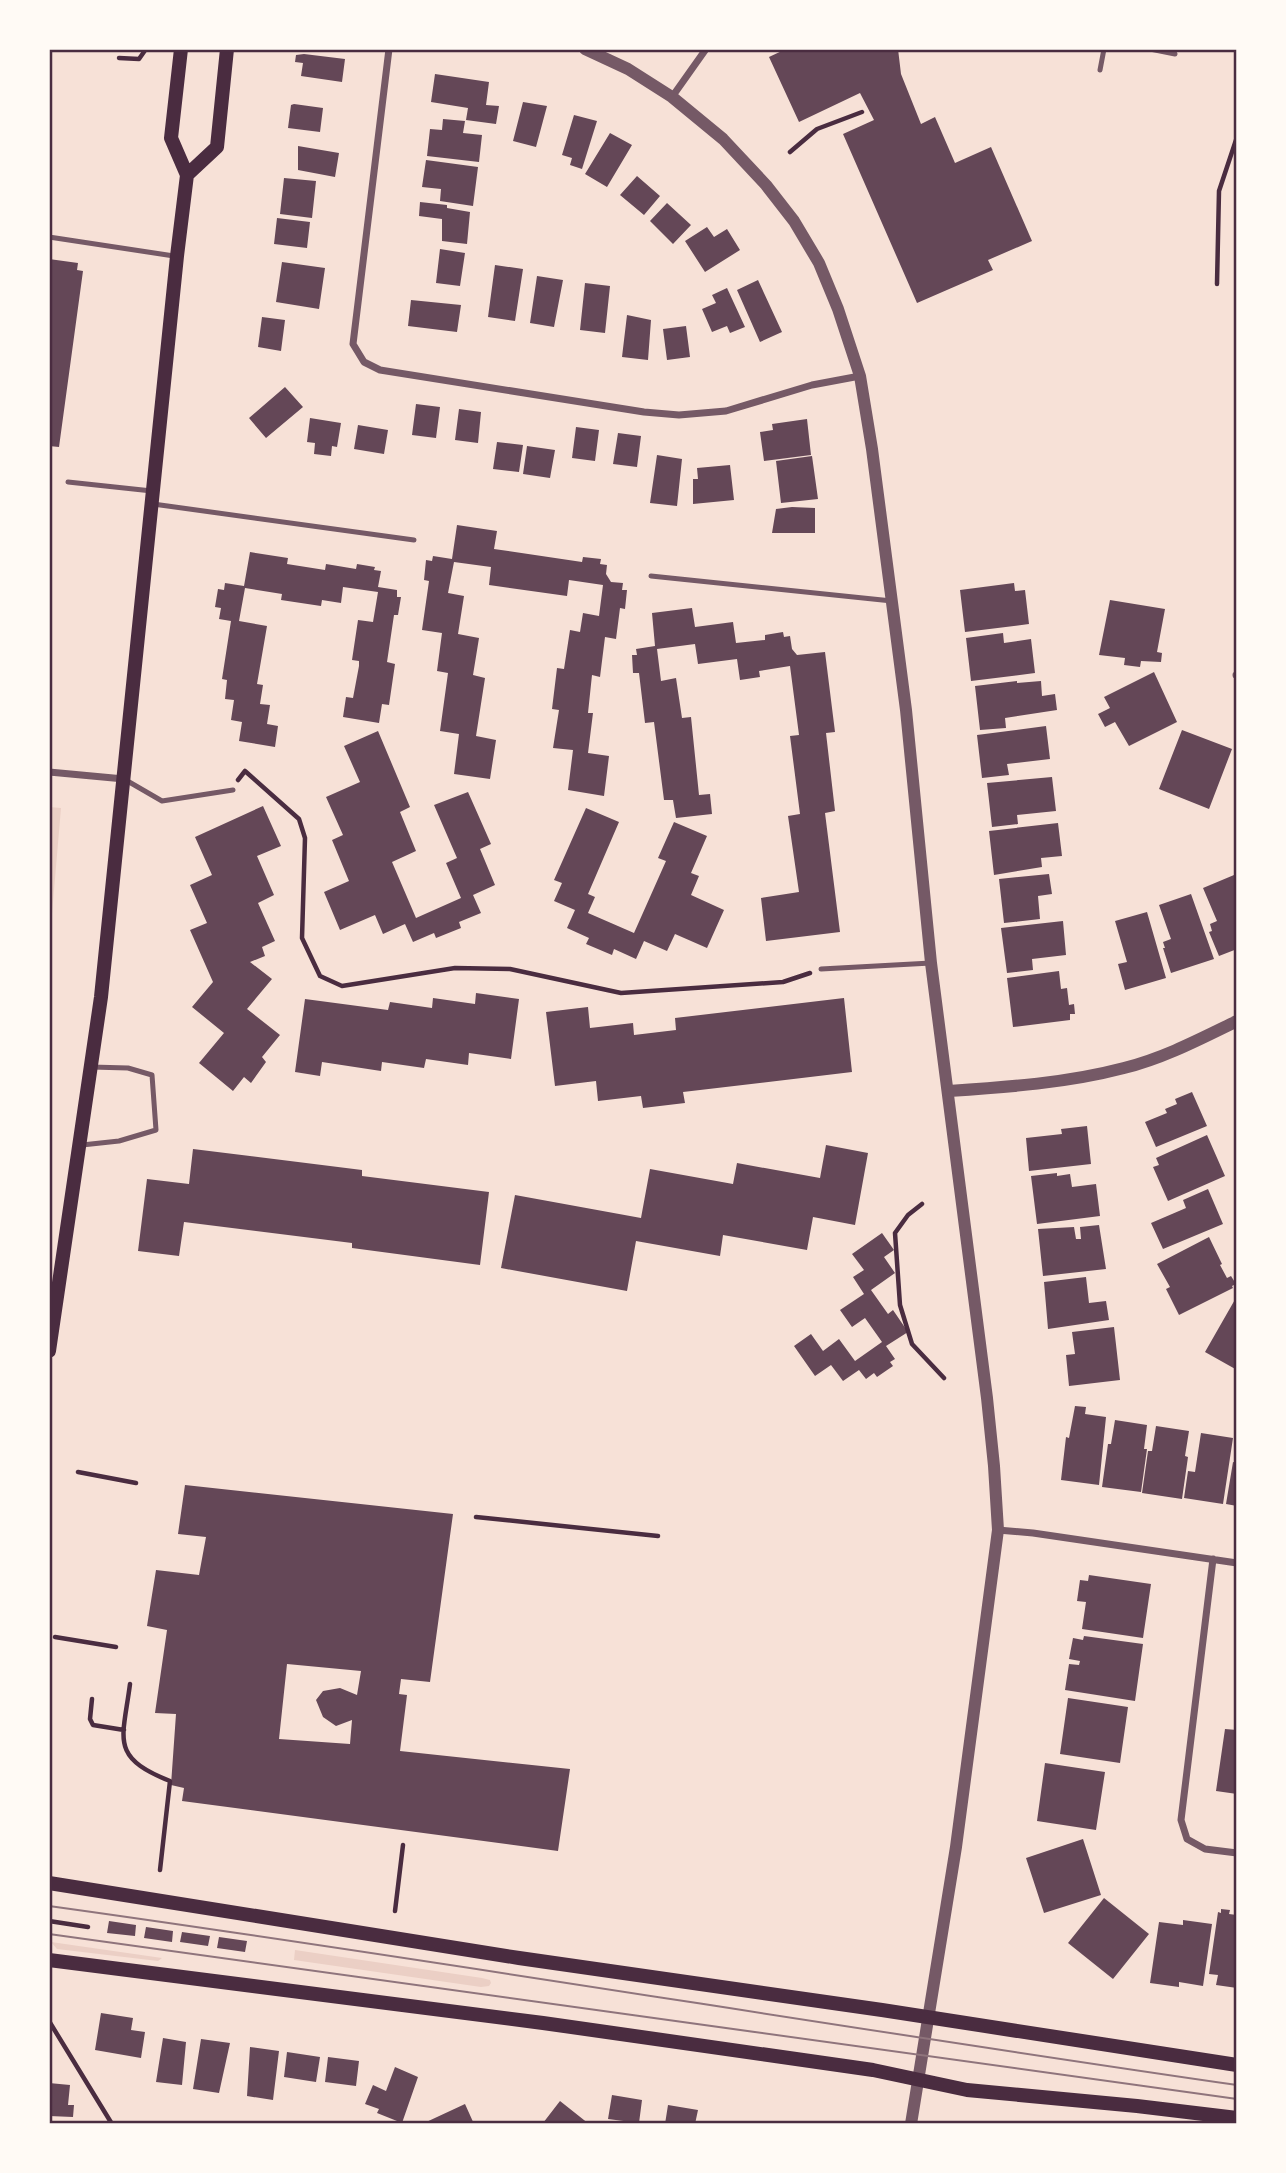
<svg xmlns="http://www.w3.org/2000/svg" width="1286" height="2173" viewBox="0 0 1286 2173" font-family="Raleway,sans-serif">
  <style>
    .green { fill: #ebcfc5 }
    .building { fill: #644757; fill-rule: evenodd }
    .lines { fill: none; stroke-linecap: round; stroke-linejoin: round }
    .path { stroke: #4a2c40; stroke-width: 4.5 }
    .service { stroke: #755966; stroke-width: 5 }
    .minor { stroke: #755966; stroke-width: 7 }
    .tertiary { stroke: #755966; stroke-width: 12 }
    .secondary { stroke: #4a2c40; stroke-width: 14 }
    .tram { stroke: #8f747c; stroke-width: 2 }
    .neatline { fill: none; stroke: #4a2c40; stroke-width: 2.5 }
  </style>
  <rect width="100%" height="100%" fill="#f7e1d7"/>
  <path class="green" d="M49,807L61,808L49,949Z
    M51,1942L162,1958L158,1961L57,1949Z
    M295,1950L482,1978L490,1980L491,1983L489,1986L481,1987L294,1960Z"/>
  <path class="building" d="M786,49H898L901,74L921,124L935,117L955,163L991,147L1032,241L988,260L993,270L917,303L843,134L874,120L860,93L799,122L769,57Z
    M304,54L345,59L342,82L301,76L303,63L295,62L296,55Z
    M435,74L489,82L486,105L499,106L496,124L466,120L468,108L431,102Z
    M523,102L547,106L536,147L513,141Z
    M294,104L323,108L320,132L288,128L291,105Z
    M574,115L597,121L582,169L570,165L572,158L562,155Z
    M443,119L465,121L463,133L482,135L479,162L427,156L430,129L442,130Z
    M610,133L632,145L607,187L585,174Z
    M298,146L339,153L335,177L298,170Z
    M426,160L478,167L473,206L440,201L441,189L422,187Z
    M637,176L660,196L644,215L620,195Z
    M284,178L316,181L312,218L280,214Z
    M420,202L447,205V208L470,212L467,244L442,241V219L419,216Z
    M667,203L691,225L673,244L650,221Z
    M277,218L310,222L307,248L274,244Z
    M707,227L714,237L727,229L740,250L705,272L685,241Z
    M440,249L465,253L460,286L436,283Z
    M49,259L78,263L77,270L83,271L59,447L49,446Z
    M282,262L325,268L319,309L276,302Z
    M495,265L523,269L515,321L488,317Z
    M537,276L563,280L554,327L530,323Z
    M758,280L782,332L760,342L737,290Z
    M585,283L610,286L605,333L580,330Z
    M727,288L745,327L730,333L727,326L712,332L702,309L716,303L712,295Z
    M411,300L461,305L457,332L408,326Z
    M627,315L651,320L648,360L622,357Z
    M262,317L285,320L281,351L258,347Z
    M686,326L690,357L667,360L663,329Z
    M285,387L303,407L266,438L249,418Z
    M416,404L440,407L436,438L412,435Z
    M459,409L481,412L478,443L455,440Z
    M310,418L341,423L337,447L332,446L331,456L314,454L315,443L307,442Z
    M807,419L811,455L764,461L760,432L773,430L772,424Z
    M358,425L388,430L384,454L354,449Z
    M576,427L599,430L595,461L572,458Z
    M618,433L641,436L637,467L613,464Z
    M497,442L523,445L519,472L493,469Z
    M527,446L555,450L550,478L523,474Z
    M657,455L682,459L677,506L650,503Z
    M812,456L818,499L781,503L776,461Z
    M730,465L734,500L693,504V479H698L697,468Z
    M792,507L815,508V533H772L776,509Z
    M457,525L497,531L494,549L582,562L583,557L601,559L600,564L607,565L606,574L611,582L623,583L622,590H627L625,609L620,608L616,639L605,637L600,677L592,675L588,713H593L588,753L609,756L604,796L568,790L573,750L553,748L559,710L552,709L557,668L564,669L570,630L580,632L583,613L599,616L603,585L569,580L567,596L489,585L491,567L454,562L448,593L464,596L458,634L479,638L473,675L485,678L476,736L496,740L490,779L454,774L459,734L440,731L448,673L437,671L442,633L422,630L429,581L424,580L426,560L432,561L433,556L452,559Z
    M250,552L288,558L287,564L325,570L326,564L356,569L357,564L375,567L374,570L381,571L378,587L397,590V597H401L398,615H394L387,662L395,664L389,705L382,704L379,723L343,717L346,697L353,698L359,666V661L352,660L358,620L373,622L378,592L343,587L341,603L322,600L321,606L281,600L282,594L245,588L239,621L267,626L257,684L263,685L260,704L270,705L267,724L278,726L275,747L239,741L242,722L231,720L234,700L225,699L227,680L222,679L231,621L219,619L221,608L215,607L218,589L224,590L225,583L244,586Z
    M1014,583L1015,591L1025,590L1029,624L965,632L960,590Z
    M1110,600L1165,609L1157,652L1162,653L1161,662L1141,661L1140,667L1124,665L1125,658L1099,655Z
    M692,608L695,627L733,622L736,643L765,640V635L783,632L784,637L790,636L792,649L797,655L825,652L835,732L826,733L835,811L825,813L840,932L766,941L761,898L799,892L788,816L800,814L790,736L799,735L790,666L759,671L760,677L740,680L737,659L698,664L695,644L657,649L661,681L676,678L682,718L691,717L699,795L710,794L712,814L676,818L673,800H664L654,722L645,723L639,673H633L632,655H637L636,649L655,646L652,613Z
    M1003,633L1004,643L1031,639L1035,673L971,681L966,638Z
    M1154,672L1177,722L1129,746L1115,722L1105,727L1098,714L1110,708L1104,697Z
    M1017,681V683L1041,681L1042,696L1055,694L1057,710L1005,718L1006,728L980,730L975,686Z
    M1046,726L1050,759L1007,764L1009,775L982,778L977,735Z
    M1182,730L1232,749L1209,809L1159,789Z
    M378,731L410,807L400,812L416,851L392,862L416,918L461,898L446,863L457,858L434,805L468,792L491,844L480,849L495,885L473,895L481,913L459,922L461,928L436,938L434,933L413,942L405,924L383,934L375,915L340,930L324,892L349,881L332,840L343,835L326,797L360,782L344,746Z
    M1052,777L1056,811L1017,815L1018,824L992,827L987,783Z
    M263,806L281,846L257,856L274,895L258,903L275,941L262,947L265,956L250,962L272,979L247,1009L280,1035L262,1057L266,1062L251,1083L244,1077L233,1091L199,1063L224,1033L192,1007L213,982L190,930L207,923L190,885L212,875L195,837Z
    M586,808L619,822L588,894L595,897L588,913L634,933L666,861L658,858L674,822L707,836L691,873L699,876L691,895L724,910L707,948L675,934L667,951L644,941L636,959L614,949L612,955L586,944L589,938L567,928L575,910L554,901L562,883L554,880Z
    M1058,823L1062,856L1041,858L1042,867L994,875L989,831Z
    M1049,874L1052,894L1038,896L1040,919L1004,923L999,879Z
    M1234,875L1237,882V949L1219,956L1209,932L1212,931L1210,924L1217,921L1203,888Z
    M1191,894L1214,959L1171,973L1163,948H1165L1163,942L1171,939L1159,905Z
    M1147,912L1166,978L1125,990L1118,964L1127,962L1115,921Z
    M1063,921L1066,955L1032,959L1033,970L1007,973L1001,928Z
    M1059,971L1061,989L1067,988L1069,1005L1074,1004L1075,1014H1070V1020L1013,1027L1007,978Z
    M476,993L519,999L511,1059L469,1053L468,1065L426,1059L424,1068L382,1062L381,1071L322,1062L320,1076L295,1072L305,999L388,1010L390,1002L432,1008L433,998L475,1004Z
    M844,998L852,1072L683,1092L685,1103L643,1108L641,1096L598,1101L596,1081L555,1086L546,1012L588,1007L590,1028L633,1023L634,1035L676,1030L675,1018Z
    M1192,1092L1207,1126L1156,1147L1145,1122L1167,1113L1165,1109L1177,1104L1175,1099Z
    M1087,1126L1091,1164L1029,1171L1026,1138L1062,1134L1061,1129Z
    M1207,1135L1225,1176L1168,1201L1153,1167L1159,1165L1156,1158Z
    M826,1145L868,1153L855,1225L813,1217L807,1250L723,1235L720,1256L636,1241L627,1291L501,1268L515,1195L641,1218L650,1169L733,1184L737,1163L820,1178Z
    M193,1149L362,1170V1176L489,1192L480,1265L352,1248V1243L184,1222L179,1256L138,1251L147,1179L189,1184Z
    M1057,1173V1176L1070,1174L1072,1187L1096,1184L1100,1216L1037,1224L1031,1176Z
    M1208,1189L1223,1224L1163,1249L1151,1223L1186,1208L1183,1200Z
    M1099,1225L1106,1269L1043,1276L1038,1229L1074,1227L1076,1239H1081L1080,1227Z
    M882,1233L894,1250L884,1257L895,1273L871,1290L888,1314L893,1310L908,1332L886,1346L895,1359L890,1362L893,1366L877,1377L874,1373L866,1379L859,1370L843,1381L831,1365L815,1376L794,1346L811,1334L823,1351L839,1339L855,1361L882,1342L865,1318L852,1327L840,1310L864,1294L853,1277L864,1270L852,1254Z
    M1209,1237L1222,1264L1220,1265L1227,1278L1231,1276L1236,1284L1232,1286L1233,1288L1179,1315L1166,1289L1170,1287L1157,1264Z
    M1086,1277L1089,1303L1106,1301L1109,1320L1048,1329L1044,1282Z
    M1237,1296V1370L1205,1352Z
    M1114,1327L1120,1380L1069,1386L1066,1355L1075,1354L1072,1332Z
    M1075,1406L1086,1407L1085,1414L1106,1417L1099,1485L1061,1480L1066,1437L1069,1438Z
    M1115,1420L1147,1425L1144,1449H1147L1141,1492L1102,1487L1108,1444H1111Z
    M1156,1426L1189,1431L1185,1456L1188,1457L1182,1499L1142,1493L1148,1451H1152Z
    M1201,1433L1233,1438L1223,1504L1184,1498L1188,1471L1195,1472Z
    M1233,1462L1237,1463V1506L1226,1504Z
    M185,1485L453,1514L430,1682L401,1679L399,1694L407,1695L400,1751L570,1769L558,1851L182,1801L184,1788L171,1785L176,1714L155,1713L167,1630L147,1626L156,1570L199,1575L206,1537L178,1534ZM287,1664L361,1671L357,1695L340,1688L323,1691L316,1700L323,1717L336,1726L352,1720L350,1744L279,1739Z
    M1089,1575L1151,1584L1143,1638L1082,1629L1086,1602L1077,1601L1080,1580L1088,1581Z
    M1084,1636L1143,1644L1135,1701L1065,1690L1069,1664L1079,1665L1080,1661L1069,1659L1073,1638L1083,1640Z
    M1068,1698L1128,1707L1120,1763L1060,1754Z
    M1225,1729L1237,1730V1794L1216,1791Z
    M1045,1763L1105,1772L1096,1830L1037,1821Z
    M1083,1839L1101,1895L1044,1913L1026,1858Z
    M1104,1898L1149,1934L1113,1979L1068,1943Z
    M1221,1909L1230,1910L1229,1914L1237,1915V1988L1216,1985L1218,1975L1209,1974L1218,1912L1221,1913Z
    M1183,1920L1212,1924L1203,1986L1179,1982V1987L1150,1983L1159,1922L1183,1925Z
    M109,1921L136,1925L135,1936L107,1933Z
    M146,1927L173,1931L172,1942L144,1938Z
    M182,1932L210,1936L208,1946L180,1942Z
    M219,1937L247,1941L245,1952L217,1948Z
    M101,2013L133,2018L131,2030L145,2032L141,2058L95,2050Z
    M163,2038L186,2042L182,2085L156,2082Z
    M201,2039L230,2043L219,2093L193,2089Z
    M250,2047L279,2051L273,2100L247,2096Z
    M287,2052L320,2057L316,2082L284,2077Z
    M328,2057L359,2061L356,2086L325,2082Z
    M395,2067L418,2077L402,2123L377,2113L379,2109L365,2104L373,2085L386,2091Z
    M49,2083L70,2085L68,2105H74L73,2117L49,2116Z
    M612,2095L642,2100L639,2123L608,2119Z
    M560,2101L589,2124H545L543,2123Z
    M465,2104L474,2124H422Z
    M668,2105L698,2110L695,2124H665Z"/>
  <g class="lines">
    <path class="path" d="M119,58L139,59L146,49
      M790,152L817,129L862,112
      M1217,284L1219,191L1237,137
      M238,780L245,771L299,819L305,838L302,938L320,976L342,986L455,968L510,969L621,993L783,982L810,973
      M922,1204L908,1215L895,1233L900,1305L912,1344L944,1378
      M78,1472L136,1483
      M476,1517L658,1536
      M55,1637L116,1647
      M130,1684C123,1739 109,1757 170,1781L160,1870
      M92,1699L90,1719L93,1725L124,1730
      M395,1911L403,1845
      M49,1921L88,1927
      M49,2021L112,2124"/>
    <path class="service" d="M1150,49L1175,54
      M1100,70L1104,49
      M49,237L174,256
      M68,482L152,491
      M153,504L414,540
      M651,576L892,601
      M124,779L162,801L233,790
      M821,969L931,963
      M82,1145L119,1141L156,1130L152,1075L128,1068L91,1067"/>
    <path class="minor" d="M389,49L353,344L364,362L380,370L644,412L679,415L726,411L812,385L860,376
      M672,97L706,49
      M1236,675H1237
      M49,772L124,779
      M998,1530L1033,1533L1237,1563
      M1213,1559L1181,1820L1187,1839L1205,1849L1237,1853"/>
    <path class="tertiary" d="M585,49L628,69L672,97L723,139L766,185L794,221L819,263L838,309L860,376L872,449L906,710L931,963L987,1398L994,1466L998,1530L956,1847L911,2124
      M949,1091C1008,1087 1067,1083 1124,1068C1164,1058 1200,1039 1237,1021"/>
    <path class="secondary" d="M187,175L217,147L227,49
      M49,1351L101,997L177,256L187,175L171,138L181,49
      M49,1883L519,1958L882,2010L1237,2065
      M49,1960L543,2023L873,2070L967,2090L1137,2106L1237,2118"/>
    <path class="tram" d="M49,1906C446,1961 841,2028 1237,2085
      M49,1934L1237,2099"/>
  </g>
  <rect width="1286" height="2173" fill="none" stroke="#fffaf5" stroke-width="102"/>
  <rect x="51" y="51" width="1184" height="2071" class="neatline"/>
</svg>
